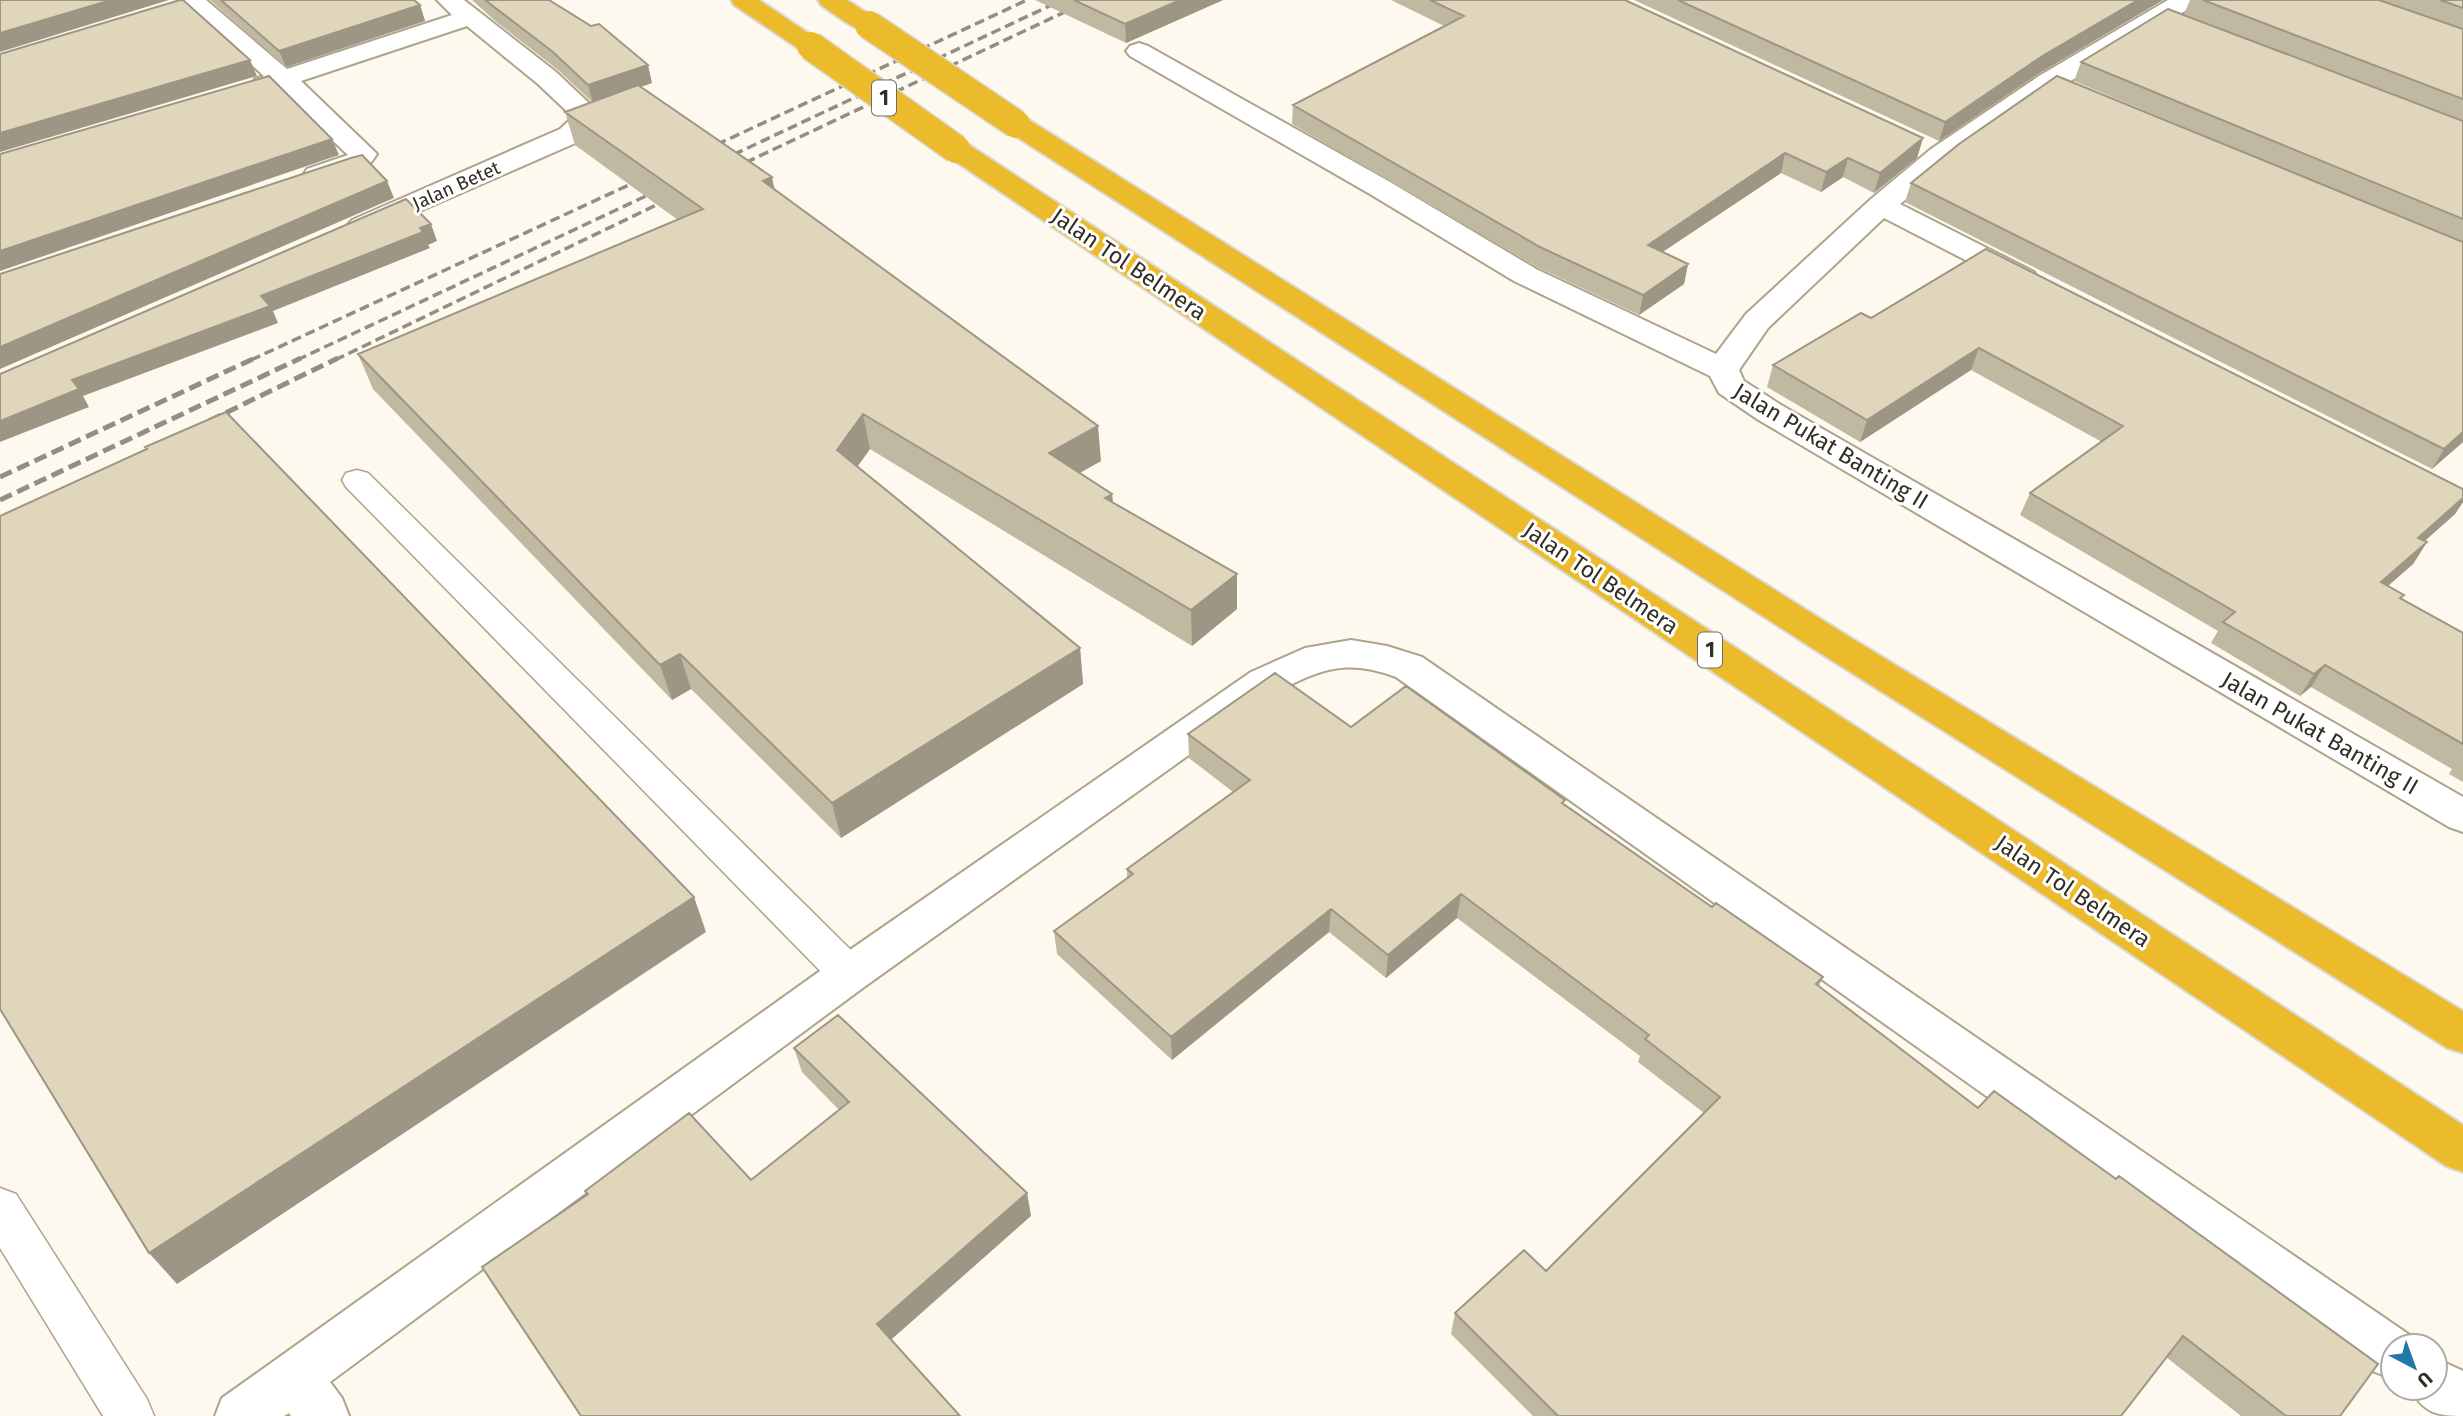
<svg xmlns="http://www.w3.org/2000/svg" width="2463" height="1416" viewBox="0 0 2463 1416" font-family="'Fira Sans',sans-serif">
  <style>
    .lines { fill: none; stroke-linecap: round; stroke-linejoin: round }
    .service-casing { stroke: #aea48b; stroke-width: 3 }
    .minor-casing { stroke: #aea48b; stroke-width: 4 }
    .motorway-casing { stroke: #dad9d8; stroke-width: 4 }
    .service { fill: #fff; fill-rule: evenodd }
    .minor { fill: #fff; fill-rule: evenodd }
    .motorway { fill: #ebbb2b; fill-rule: evenodd }
    .rail-far1 { stroke: #928e84; stroke-width: 3.5; stroke-dasharray: 10 5; stroke-linecap: butt }
    .rail { stroke: #928e84; stroke-width: 5; stroke-dasharray: 13 6; stroke-linecap: butt }
    .motorway-bridge-casing { stroke: #dad9d8; stroke-width: 31; stroke-linecap: butt }
    .motorway-bridge { stroke: #ebbb2b; stroke-width: 28 }
    .wall { fill: #c1b8a2 }
    .shaded-wall { fill: #9d9684 }
    .building { fill: #e0d6bc; stroke: #9d9684; stroke-width: 2 }
    .labels { text-anchor: middle; stroke-width: 6; stroke-linejoin: round; paint-order: stroke }
    .far-street-label { font-size: 19px; fill: #322e24; stroke: #fff }
    .shield { fill: #fff; stroke: #706d66; stroke-width: 2 }
    .shield-label { font-size: 21px; font-weight: bold; fill: #322e24 }
    .street-label { font-size: 23px; fill: #322e24; stroke: #fff }
  </style>
  <rect width="100%" height="100%" fill="#fdf9ee"/>
  <g class="lines">
    <defs>
      <path id="service" d="M357,470L368,473L863,962L869,974L863,986L849,991L835,986L346,487L342,480L346,473Z
        M0,1188L16,1194L147,1399L154,1416H103L0,1248Z"/>
      <path id="minor" d="M179,0H206L287,69L452,15L437,0H464L556,72L592,106L599,117L589,135L580,141L372,232L362,235L352,232L347,226L352,220L560,129L573,117L538,84L467,26L301,81L377,154L367,168L317,183L307,181L303,175L307,169L348,155L278,89L264,93L255,91L251,85L255,79L264,76Z
        M2168,0H2198L2195,5C2093,66 1991,127 1900,204L2034,272L2038,278L2034,284L2023,287L2012,284L1884,218L1768,328L1739,370L1744,381L1781,405L2463,797V832L2449,827L1757,419L1719,393L1710,376L1514,281L1370,194L1130,56L1126,51L1130,46L1139,43L1148,46L1390,182L1536,269L1716,354L1746,314L1871,199L1931,149L2039,76Z
        M1351,640L1387,646L1422,657L2411,1336L2415,1346H2393V1379L2375,1372L1396,677C1347,659 1322,668 1277,692L864,987L330,1382L342,1398L349,1416H291L289,1413L284,1416H215L222,1398L834,961L1251,672L1305,648Z
        M2435,1358L2463,1371V1416C2438,1416 2422,1413 2411,1388H2435Z"/>
      <path id="motorway" d="M731,0H759L820,41L824,46L820,51L811,54L802,51L734,5Z
        M818,0H847L878,20L882,25L878,30C857,35 838,16 821,5Z
        M1016,116L1026,118L1843,633L2463,1011V1053L2447,1048L1817,651L1006,130L1002,124L1006,118Z
        M956,141L966,143L2463,1125V1172L2446,1166L946,155L942,149L946,143Z"/>
    </defs>
    <use href="#service" class="service-casing"/>
    <use href="#minor" class="minor-casing"/>
    <use href="#motorway" class="motorway-casing"/>
    <use href="#service" class="service"/>
    <use href="#minor" class="minor"/>
    <use href="#motorway" class="motorway"/>
    <path class="rail-far1" d="M703,151L1027,0
      M720,161L1062,0
      M732,169L1090,0
      M251,360L646,177
      M297,360L663,188
      M335,360L675,196"/>
    <path class="rail" d="M209,421L338,358
      M0,477L255,358
      M0,500L301,358"/>
    <defs>
      <path id="motorway-bridge" d="M869,25L1016,124
        M811,46L956,149"/>
    </defs>
    <use href="#motorway-bridge" class="motorway-bridge-casing"/>
    <use href="#motorway-bridge" class="motorway-bridge"/>
  </g>
  <path class="wall" d="M210,0H414L420,5L425,21L286,67Z
    M472,0H549L652,83L640,87L775,189L1101,461L1080,473L1112,494L1113,503L1237,609L1192,646L870,449L857,467L1080,648L1083,684L841,838L691,689L672,700L373,389L358,354L678,220L575,145L565,112L592,102L558,70L494,20Z
    M1035,0H1223L1126,43Z
    M1391,0H1625L1923,138L1917,158L1874,193L1843,177L1821,192L1781,173L1663,252L1688,264L1684,284L1639,315L1537,267L1292,124L1293,105L1444,26Z
    M1634,0H2163L2038,74L1939,141Z
    M2190,0H2463V442L2432,469L1905,202L1911,183L2344,194L2074,81L2081,62L2337,74L2184,14Z
    M1986,249L2463,489V502L2455,514L2425,541L2427,542L2413,564L2388,586L2401,599L2463,633V782L2449,774L2452,769L2311,687L2300,696L2211,643L2218,631L2020,515L2030,493L2102,442L1971,370L1860,442L1767,387L1773,365L1871,318Z
    M1351,727L1564,805L1712,907L1823,977L1819,986L2340,1416H2241L2166,1357L2121,1416H1533L1451,1334L1455,1313L1546,1271L1704,1113L1638,1062L1640,1056L1457,918L1386,978L1329,932L1172,1060L1057,954L1054,931L1127,878V869L1233,792L1189,758L1188,734Z
    M794,1048L1027,1193L1031,1216L587,1195L585,1191L751,1180L839,1110L802,1072Z"/>
  <path class="shaded-wall" d="M111,0H169L0,52V33Z
    M1180,0H1223L1126,43L1125,24Z
    M2138,0H2163L2038,74L1939,141L1945,122L2044,55Z
    M420,5L425,21L286,67L279,51Z
    M250,60L257,76L0,152V133Z
    M648,65L652,83L593,103L588,85Z
    M1923,138L1917,158L1874,193L1880,173Z
    M332,139L339,155L0,271V251Z
    M1785,153L1781,173L1644,264L1648,245Z
    M1848,158L1843,177L1821,192L1826,172Z
    M772,177L779,211L763,181Z
    M387,181L394,198L0,369V347Z
    M431,224L437,241L428,245L430,248L273,311L278,323L83,396L89,407L0,442V421L72,380L261,296Z
    M1688,264L1684,284L1639,315L1643,295Z
    M1979,348L1971,370L1860,442L1867,420Z
    M863,414L870,449L844,485L837,450Z
    M1098,426L1101,461L1052,488L1049,453Z
    M2463,432V442L2432,469L2444,449Z
    M1112,494L1115,529L1105,498Z
    M2463,498V502L2455,514L2404,559L2418,538Z
    M2427,542L2413,564L2367,604L2381,582Z
    M1237,574V609L1192,646L1191,610Z
    M1080,648L1083,684L841,838L832,803Z
    M680,654L691,689L672,700L660,665Z
    M2325,665L2311,687L2300,696L2314,674Z
    M1461,894L1457,918L1386,978L1388,955Z
    M694,897L706,932L177,1284L149,1253Z
    M1331,909L1329,932L1172,1060L1171,1037Z
    M1027,1193L1031,1216L884,1346L877,1324Z"/>
  <path class="building" d="M0,0H111L0,33Z
    M180,0H183L250,60L0,133V54Z
    M221,0H414L420,5L279,51Z
    M485,0H549L591,26L599,24L648,65L588,85L553,52Z
    M1074,0H1180L1125,24Z
    M1430,0H1625L1923,138L1880,173L1848,158L1826,172L1785,153L1648,245L1688,264L1643,295L1540,247L1293,105L1464,16Z
    M1678,0H2138L2044,55L1945,122Z
    M2203,0H2379L2463,29V99Z
    M2440,0H2463V8Z
    M2168,9L2463,121V219L2081,62Z
    M269,76L332,139L0,251V154Z
    M2057,76L2463,242V432L2444,449L1911,183L1959,144Z
    M638,85L772,177L763,181L1098,426L1049,453L1112,494L1105,498L1237,574L1191,610L863,414L837,450L1080,648L832,803L680,654L660,665L358,354L703,209L565,112Z
    M362,155L387,181L0,347V274L351,158Z
    M406,199L431,224L420,228L423,232L261,296L270,306L72,380L79,389L0,421V374Z
    M1986,249L2463,489V498L2418,538L2427,542L2381,582L2404,595L2400,598L2463,633V744L2325,665L2314,674L2223,622L2235,612L2030,493L2123,426L1979,348L1867,420L1773,365L1861,313L1871,318Z
    M226,412L694,897L149,1253L0,1009V516L147,449L145,447Z
    M1275,673L1351,727L1406,686L1565,800L1562,803L1712,907L1716,903L1823,977L1816,984L1978,1108L1994,1091L2116,1179L2119,1176L2378,1364L2340,1416H2286L2183,1336L2121,1416H1558L1455,1313L1524,1250L1546,1271L1720,1097L1645,1039L1649,1035L1461,894L1388,955L1331,909L1171,1037L1054,931L1133,874L1127,869L1250,780L1188,734Z
    M838,1015L1027,1193L877,1324L960,1416H581L482,1267L588,1194L585,1191L689,1113L751,1180L849,1102L794,1048Z"/>
  <g class="labels">
    <g class="far-street-label">
      <text transform="translate(456 185) rotate(-24)" y="7">Jalan Betet</text>
    </g>
    <g class="shield">
      <rect x="872" y="80.5" width="24" height="35" rx="5"/>
      <rect x="1698" y="632.5" width="24" height="35" rx="5"/>
    </g>
    <g class="shield-label">
      <text x="884" y="105">1</text>
      <text x="1710" y="657">1</text>
    </g>
    <g class="street-label">
      <text transform="translate(1129 264) rotate(34)" y="8">Jalan Tol Belmera</text>
      <text transform="translate(1831 446) rotate(31)" y="8">Jalan Pukat Banting II</text>
      <text transform="translate(1601 578) rotate(34)" y="8">Jalan Tol Belmera</text>
      <text transform="translate(2320 733) rotate(30)" y="8">Jalan Pukat Banting II</text>
      <text transform="translate(2073 891) rotate(34)" y="8">Jalan Tol Belmera</text>
    </g>
  </g>
  <g transform="translate(2414 1367) rotate(139)"><circle r="33" fill="#ffffff" stroke="#adaba7" stroke-width="2"/>
  <path d="M0-5L12 26L0 18L-12 26Z" fill="#2378a8"/>
  <text y="-10" font-size="19" font-weight="bold" text-anchor="middle" fill="#322e24">U</text>
  </g>
</svg>
